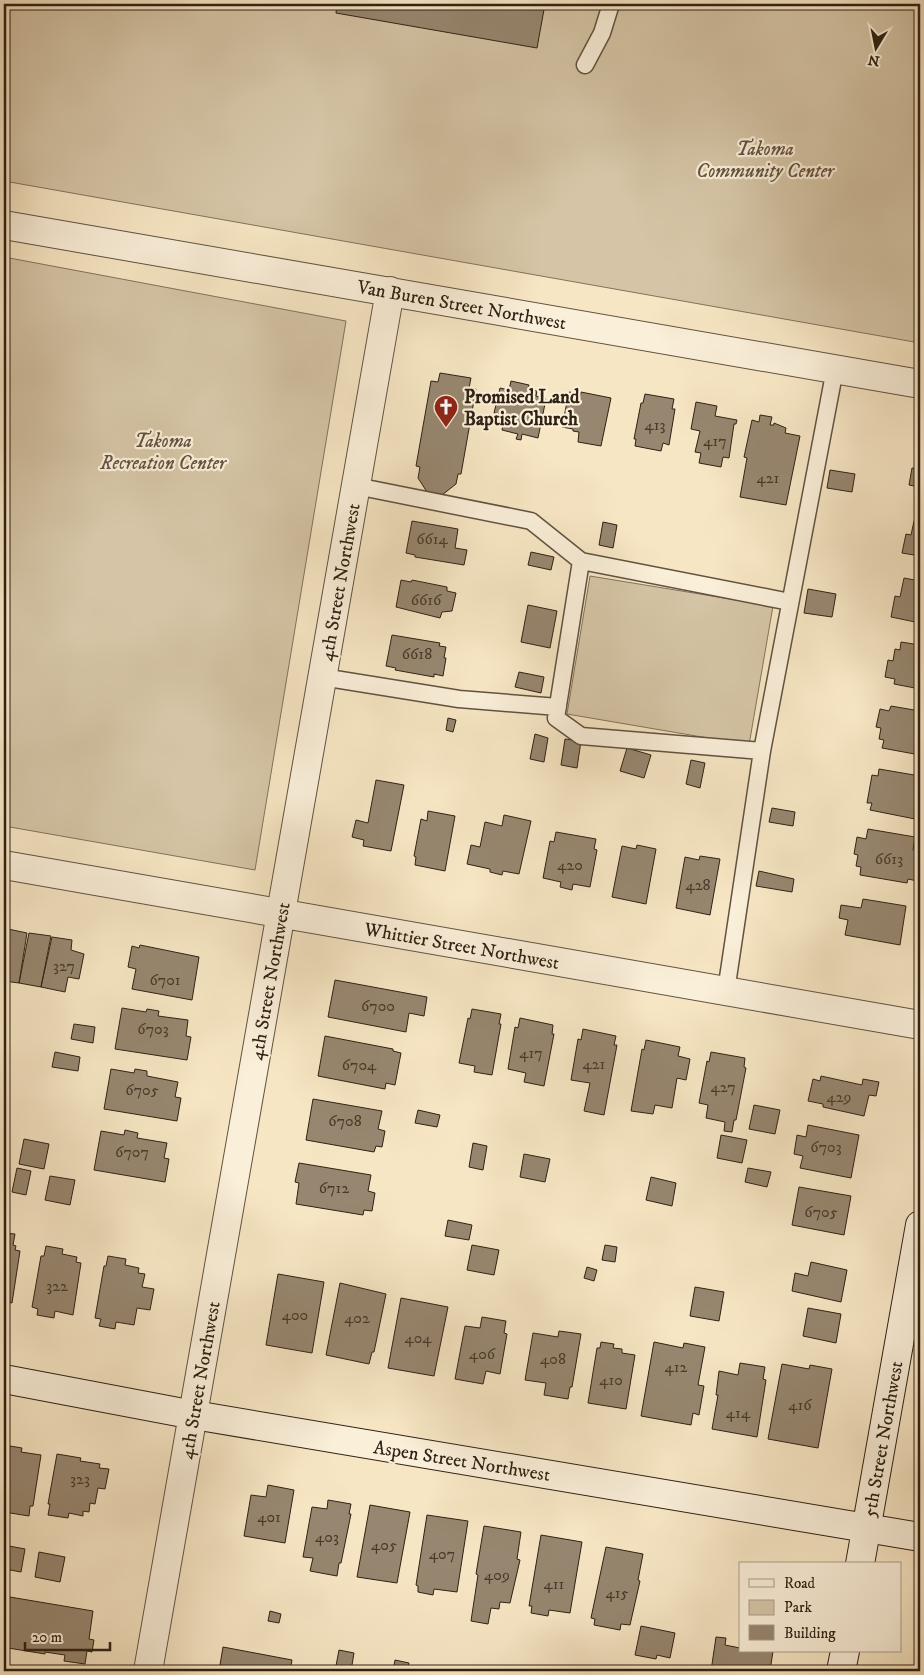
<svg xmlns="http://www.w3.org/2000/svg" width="924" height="1675" viewBox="0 0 924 1675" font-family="'IM FELL DW Pica',serif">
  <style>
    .green { fill: #d5c5a6; stroke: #82735d }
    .building { fill: #978770; stroke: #2f2114 }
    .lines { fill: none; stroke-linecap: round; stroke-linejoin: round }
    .lane-casing { stroke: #615240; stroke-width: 19 }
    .street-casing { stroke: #615240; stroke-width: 30 }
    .secondary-casing { stroke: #2f2114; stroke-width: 30 }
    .lane { stroke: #faefd9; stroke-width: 16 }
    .street { stroke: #faefd9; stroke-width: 28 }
    .secondary { stroke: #faefd9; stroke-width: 28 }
    .labels { text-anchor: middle; stroke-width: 4.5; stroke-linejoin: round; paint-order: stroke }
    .number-label { font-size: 16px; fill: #493a2b }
    .park-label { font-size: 19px; font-style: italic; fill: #615240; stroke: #faefd9 }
    .street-label { font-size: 19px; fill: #2f2114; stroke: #faefd9 }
    .poi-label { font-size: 19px; font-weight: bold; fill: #2f2114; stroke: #faefd9; text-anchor: start }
  </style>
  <rect width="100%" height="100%" fill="#f7e6c4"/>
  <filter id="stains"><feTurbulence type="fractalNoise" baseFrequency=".004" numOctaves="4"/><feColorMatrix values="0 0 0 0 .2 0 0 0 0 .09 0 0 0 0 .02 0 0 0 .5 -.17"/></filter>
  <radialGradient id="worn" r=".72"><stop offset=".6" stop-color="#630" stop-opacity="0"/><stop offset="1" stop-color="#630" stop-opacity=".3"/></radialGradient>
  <path class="green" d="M4,4H920V343L4,181Z
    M4,257L346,321L255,870L4,826Z
    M590,576L773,606L749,745L567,714Z"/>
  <path class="building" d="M337,4H545L537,48L336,13Z
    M440,373L471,378L469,388L476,389L461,474H458L456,484L442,495L427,492L418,478L420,467L416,466L431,381L438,382Z
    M511,381L529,385L528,389L537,391L536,396L546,399L538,438L522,434L521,440L516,439L518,434L502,430L505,415L494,413L500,388L509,390Z
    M569,392L581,394V392L611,398L601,446L578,442L579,432L573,431V429L562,427Z
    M645,394L674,399L672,409H675L669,445L663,443L661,451L635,446L636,439H634L641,403H643Z
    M696,402L717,406L715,416L737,420L736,424H734L729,458L723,457L721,467L699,463L701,453L695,452L700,431L691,429Z
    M760,415L772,417L770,425H774V423L786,428L785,433L800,436L786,505L740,497L747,458L744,457L752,420L759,422Z
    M919,462L920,463V492H918L919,487L909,485L912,468L918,469Z
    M830,470L855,474L852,492L827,488Z
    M920,515V556L902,553L906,534L911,535L914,521L919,522Z
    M412,521L458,529L455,548L467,550L464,565L415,557V555L406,553Z
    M603,522L617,525L613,548L599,545Z
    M531,552L554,557L551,570L528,565Z
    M904,578L920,581V623L891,617L895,596L900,597Z
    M401,580L411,582L412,580L447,587V591L456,593L452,611L442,612L440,618L396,607Z
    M808,589L836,594L832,617L804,613Z
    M528,605L557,611L550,648L521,642Z
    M392,635L440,643L439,646L446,647L444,658H446L443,676L434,674V677L395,670L396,668L386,666Z
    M901,642L920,645V689L894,684L895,679L885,677L888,660L893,661L895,649L900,650Z
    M519,672L544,677L541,693L515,687Z
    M891,706L920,711V755L882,748L884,740L879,739L881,728L876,727L880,709L889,711Z
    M448,718L456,720L453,732L446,730Z
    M535,734L548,738L544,762L530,759Z
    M565,739L581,741L577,768L561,765Z
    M627,748L651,755L644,778L620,771Z
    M691,760L705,763L700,788L686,784Z
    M879,769L920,776V792L915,819L870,810L872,803H867L872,775L878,776Z
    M376,780L404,785L391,851L363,846L364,840L352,837L356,820L368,823Z
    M772,808L795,812L793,826L769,822Z
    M428,811L455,816L445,871L415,865L416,857L414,856L421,819L427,821Z
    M504,815L531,821L519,874L503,871L502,875L490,872V869L467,864L471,845L480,847L485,822L502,826Z
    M868,829L915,837L913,850L920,852L917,881L908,879L907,883L860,875L861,867L856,866L858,855L854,854L857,837L866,839Z
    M556,832L596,839L594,849L597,850L590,887L573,884L572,890L560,887L561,882L543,878L550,841L554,842Z
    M637,845L656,849L646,904L612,897L622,846L636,849Z
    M700,856L720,859L710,915L676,908L685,857L699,860Z
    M759,871L794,879L792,892L756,886Z
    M863,899L906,906L900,945L845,935L848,920L839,918L841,905L861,908Z
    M8,929L27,933L19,983L4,981V938H6Z
    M29,933L51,936L41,987L19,983Z
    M52,937L72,940L71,950L84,954L79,979L68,977L65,992L41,987Z
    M140,945L199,957L192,1000L132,989L136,969L128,967L132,946L139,948Z
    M335,980L427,997L424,1016L409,1013L406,1032L328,1017Z
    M122,1008L146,1012L147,1009L159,1011L158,1016L188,1020L186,1036L191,1037L187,1060L115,1049Z
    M472,1009L501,1014L499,1024H501L492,1075L474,1072L475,1066L459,1063L468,1018L470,1019Z
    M520,1018L553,1025L552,1034H554L544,1086L524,1082L526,1073L508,1069L515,1027L518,1028Z
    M74,1024L95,1027L93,1043L71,1039Z
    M583,1029L616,1036L614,1045H617L604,1115L584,1111L590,1083L571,1080L578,1039L581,1040Z
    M325,1036L393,1049V1051L401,1053L395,1085L386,1083L385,1089L318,1076Z
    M646,1040L680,1047L678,1056L690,1059L686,1080L677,1078L672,1108L655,1105L653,1114L631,1111L642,1049L644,1050Z
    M55,1052L80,1057L78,1071L52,1067Z
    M711,1052L745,1058L744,1067L746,1068L736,1120H734L732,1132L724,1131L725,1122L706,1118L708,1105L699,1103L707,1061L709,1062Z
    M111,1069L134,1073L135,1069L147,1071V1076L178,1082L175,1097L181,1098L177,1121L104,1109Z
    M821,1076L862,1085L863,1079L879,1082L876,1096L869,1095L864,1116L823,1107V1104L808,1101L813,1079L820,1081Z
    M313,1099L382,1111L378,1129L385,1131L382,1147L376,1146L374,1152L306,1140Z
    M754,1105L780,1110L775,1134L749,1129Z
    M418,1110L440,1115L437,1127L415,1123Z
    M808,1125L859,1135L851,1178L800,1168L803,1156L794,1154L797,1135L806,1137Z
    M125,1130L138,1133L137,1138L167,1143L164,1158L169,1159L165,1182L94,1170L101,1131L124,1135Z
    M721,1135L747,1140L742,1163L717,1158Z
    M24,1139L49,1144L44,1169L19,1164Z
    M473,1143L487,1146L483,1170L469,1167Z
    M524,1154L550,1159L545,1182L520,1177Z
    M299,1163L371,1175L368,1191L375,1193L372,1211L364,1210L363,1215L296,1204L299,1183L295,1182Z
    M17,1168L31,1171L26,1195L12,1192Z
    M748,1168L771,1172L767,1187L745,1182Z
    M50,1176L75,1180L70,1205L45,1200Z
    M651,1177L676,1183L672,1206L646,1200Z
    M799,1187L851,1196L844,1235L792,1225Z
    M448,1220L472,1225L469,1240L445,1236Z
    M4,1233L15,1234L13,1245L16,1246L15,1250L20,1251L12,1303L4,1301Z
    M472,1245L499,1250L494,1275L467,1270Z
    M605,1245L617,1247L615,1262L602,1260Z
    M46,1246L63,1249L62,1254L77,1257L76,1262L81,1263L73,1315L55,1311L54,1318L37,1315L38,1309L32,1307L41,1256H44Z
    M108,1256L126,1259L125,1265L139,1268L138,1273L145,1274L142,1287L154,1289L150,1310L137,1308L134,1325L116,1322L115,1329L99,1326L101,1319L95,1318L104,1266H106Z
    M811,1262L847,1270L841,1302L792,1291L795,1273L808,1276Z
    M587,1267L597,1270L594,1281L584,1278Z
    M278,1274L324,1282L312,1353L266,1345Z
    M340,1283L386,1294L374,1352H372L369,1364L326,1355Z
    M695,1287L724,1292L719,1321L690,1316Z
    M401,1298L448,1307L434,1376L388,1368Z
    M808,1308L841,1314L836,1343L803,1336Z
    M482,1317L506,1321L504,1333L507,1334L500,1374L486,1371L483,1384L455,1379L465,1326L480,1328Z
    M559,1331L581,1334L572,1387H570L568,1399L544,1395L546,1383L525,1380L533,1333L558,1337Z
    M601,1342L614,1344L613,1348L622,1349V1353L635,1355L626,1409L588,1403L597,1348H600Z
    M654,1342L683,1348L684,1343L705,1347L698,1385L704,1386L699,1415L693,1413L691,1425L641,1416Z
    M740,1363L765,1367L763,1379L766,1380L757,1437L712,1429L718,1395H716L719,1371L738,1375Z
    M782,1364L809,1369L810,1365L832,1369L818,1448L768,1439Z
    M4,1445L22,1448L21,1452L41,1455L33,1506H30L29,1516L4,1512Z
    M57,1454L81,1458L80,1461L100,1464L99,1468L109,1469L105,1489L98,1488L95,1504L90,1503L89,1512L83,1511V1516L69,1513L68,1518L48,1515L50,1504H48Z
    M268,1485L294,1490L285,1543L244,1536L251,1495L266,1497Z
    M328,1500L351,1504L349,1514H351L341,1563H339L337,1576L310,1571L313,1558L303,1557L312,1507L327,1509Z
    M370,1505L410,1512L397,1583L357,1577Z
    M427,1515L468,1521L457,1592L434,1589L433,1595L418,1592V1586L416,1585Z
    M484,1526L521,1532L517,1559L520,1560L510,1603L500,1602L499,1609L491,1608L488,1624L471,1621L478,1575L476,1574Z
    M541,1535L582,1542L570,1613L549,1610L548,1616L531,1613L532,1606H529Z
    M9,1546L25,1549L21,1572L5,1569Z
    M606,1547L643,1554L638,1580L640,1581L630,1625L621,1624L620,1630L594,1625L595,1619L591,1618Z
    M39,1552L65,1557L60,1582L35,1577Z
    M4,1596L93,1611L89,1639L94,1640L92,1652L87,1651L85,1664L64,1661L65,1655L45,1652V1654L8,1648V1645L4,1644Z
    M270,1611L281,1614L279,1623L268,1621Z
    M641,1626L675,1633L670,1658L657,1655L656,1659L635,1655Z
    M716,1637L726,1638L725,1645L740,1648V1651H773L770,1671H711Z
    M223,1647L292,1660L290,1671H219Z
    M339,1650L354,1653L351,1671H335Z
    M395,1660L409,1663L407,1671H393Z"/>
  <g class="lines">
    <defs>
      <path id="lane" d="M585,65L602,33L611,4
        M356,486L531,521L581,561L790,602
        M581,561L556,718L581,736L762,751
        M322,677L459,699L558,707
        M726,991L762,751L835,369"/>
      <path id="street" d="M4,225L920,384
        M4,865L920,1025
        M148,1671L390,291"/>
      <path id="secondary" d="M4,1379L194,1415L920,1537
        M860,1564L920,1225
        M841,1671L845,1651"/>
    </defs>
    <use href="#lane" class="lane-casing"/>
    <use href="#street" class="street-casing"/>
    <use href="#secondary" class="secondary-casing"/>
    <use href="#lane" class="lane"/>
    <use href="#street" class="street"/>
    <use href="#secondary" class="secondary"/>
  </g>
  <defs>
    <symbol id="church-pin" viewBox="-11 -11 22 30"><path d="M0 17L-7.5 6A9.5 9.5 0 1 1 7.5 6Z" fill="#8f2418" stroke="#faefd9"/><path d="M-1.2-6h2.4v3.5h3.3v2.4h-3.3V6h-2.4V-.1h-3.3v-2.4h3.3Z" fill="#fff"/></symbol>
  </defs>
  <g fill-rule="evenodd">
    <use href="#church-pin" x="432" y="393" width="28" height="38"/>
  </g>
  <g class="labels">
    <g class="number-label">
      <text x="655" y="430">413</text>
      <text x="715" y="446">417</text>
      <text x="768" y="483">421</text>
      <text x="432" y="544">6614</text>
      <text x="426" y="605">6616</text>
      <text x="417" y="659">6618</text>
      <text x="889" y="864">6613</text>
      <text x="570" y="870">420</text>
      <text x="698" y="890">428</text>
      <text x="64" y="971">327</text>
      <text x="165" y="985">6701</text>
      <text x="378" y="1011">6700</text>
      <text x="153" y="1034">6703</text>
      <text x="531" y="1058">417</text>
      <text x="594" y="1069">421</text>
      <text x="359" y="1070">6704</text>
      <text x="723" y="1092">427</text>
      <text x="142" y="1095">6705</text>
      <text x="839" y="1102">429</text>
      <text x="345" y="1126">6708</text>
      <text x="826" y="1152">6703</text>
      <text x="132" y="1157">6707</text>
      <text x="334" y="1193">6712</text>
      <text x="821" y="1217">6705</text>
      <text x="57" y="1291">322</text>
      <text x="295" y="1320">400</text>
      <text x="357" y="1323">402</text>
      <text x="418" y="1343">404</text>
      <text x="482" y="1359">406</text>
      <text x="553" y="1364">408</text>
      <text x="676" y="1372">412</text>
      <text x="611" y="1385">410</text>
      <text x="800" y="1410">416</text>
      <text x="738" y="1418">414</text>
      <text x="80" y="1484">323</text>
      <text x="269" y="1522">401</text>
      <text x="327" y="1542">403</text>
      <text x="384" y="1550">405</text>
      <text x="442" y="1559">407</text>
      <text x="497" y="1580">409</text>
      <text x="554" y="1589">411</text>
      <text x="617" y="1598">415</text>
    </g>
    <g class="park-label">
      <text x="765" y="155">Takoma<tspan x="765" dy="22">Community Center</tspan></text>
      <text x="163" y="447">Takoma<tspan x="163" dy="22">Recreation Center</tspan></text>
    </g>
    <g class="street-label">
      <text transform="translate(462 304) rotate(10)" y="7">Van Buren Street Northwest</text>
      <text transform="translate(339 582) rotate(-80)" y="7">4th Street Northwest</text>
      <text transform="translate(462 945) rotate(10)" y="7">Whittier Street Northwest</text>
      <text transform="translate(269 981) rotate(-80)" y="7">4th Street Northwest</text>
      <text transform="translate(199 1380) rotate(-80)" y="7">4th Street Northwest</text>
      <text transform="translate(882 1439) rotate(-80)" y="7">5th Street Northwest</text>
      <text transform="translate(462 1460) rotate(9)" y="7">Aspen Street Northwest</text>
    </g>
    <g class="poi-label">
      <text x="464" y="403">Promised Land<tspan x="464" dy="22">Baptist Church</tspan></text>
    </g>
  </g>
  <rect width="924" height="1675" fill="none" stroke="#f7e6c4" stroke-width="20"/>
  <rect x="5" y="5" width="914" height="1665" fill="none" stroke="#2f2114" stroke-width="2.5"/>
  <rect x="10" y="10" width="904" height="1655" fill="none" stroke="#2f2114"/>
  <rect x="739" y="1562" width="162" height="90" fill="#faefd9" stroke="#a99d8a"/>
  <rect x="749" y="1579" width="25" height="8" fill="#faefd9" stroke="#a99d8a"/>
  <text x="784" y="1588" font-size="15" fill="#2f2114">Road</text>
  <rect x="749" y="1600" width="25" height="15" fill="#d5c5a6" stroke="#a99d8a"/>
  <text x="784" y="1612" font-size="15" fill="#2f2114">Park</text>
  <rect x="749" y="1625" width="25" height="15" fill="#978770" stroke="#a99d8a"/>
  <text x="784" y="1638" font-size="15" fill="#2f2114">Building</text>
  <g transform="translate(876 48) rotate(190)" stroke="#faefd9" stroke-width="4" paint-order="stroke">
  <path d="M0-4L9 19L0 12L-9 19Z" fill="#2f2114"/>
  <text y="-8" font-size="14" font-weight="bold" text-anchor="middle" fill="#2f2114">N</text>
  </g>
  <path d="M25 1642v8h85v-8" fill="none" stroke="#2f2114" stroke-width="2.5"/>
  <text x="32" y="1642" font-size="15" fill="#2f2114" stroke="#faefd9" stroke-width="4" paint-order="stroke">20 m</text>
  <rect width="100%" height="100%" filter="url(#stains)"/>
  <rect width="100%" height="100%" fill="url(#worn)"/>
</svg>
